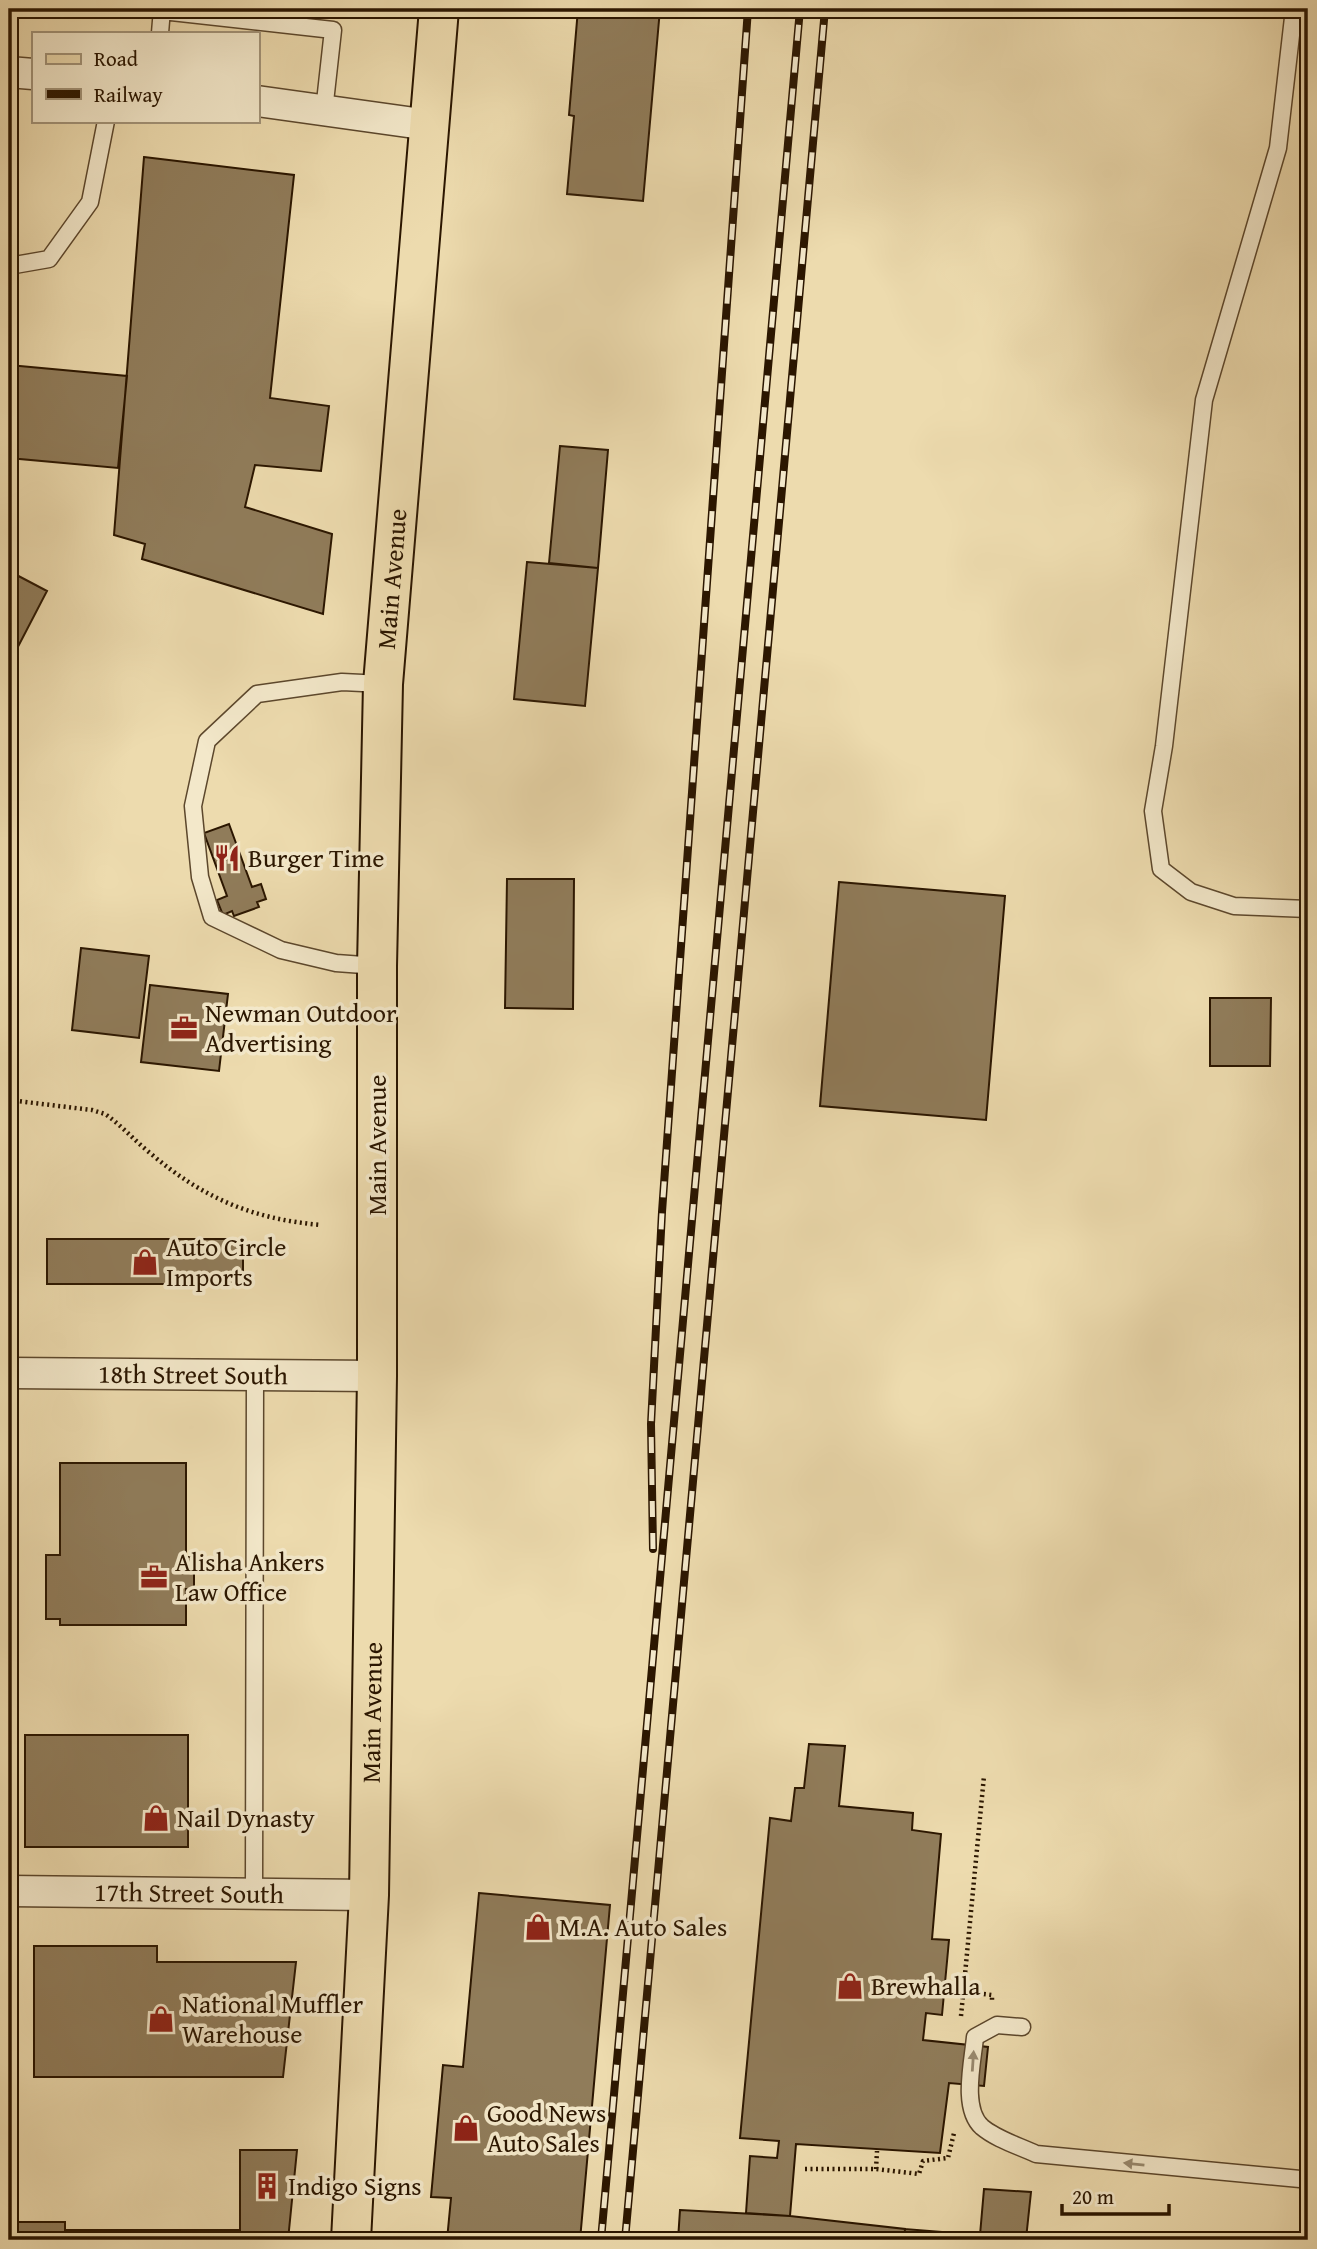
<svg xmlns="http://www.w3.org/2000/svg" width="1317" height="2249" viewBox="0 0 1317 2249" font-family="'Gentium Book Plus',serif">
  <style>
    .building { fill: #907c5a; stroke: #2b1600; stroke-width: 2 }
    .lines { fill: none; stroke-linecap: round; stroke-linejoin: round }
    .lane-casing { stroke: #5c472c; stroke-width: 19 }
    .street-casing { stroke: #5c472c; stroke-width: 33 }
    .primary-casing { stroke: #2b1600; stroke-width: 42 }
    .path { stroke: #2b1600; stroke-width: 4.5; stroke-dasharray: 2 3.5; stroke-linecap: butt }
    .lane { stroke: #f3e8ca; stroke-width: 16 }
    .street { stroke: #f3e8ca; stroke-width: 30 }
    .primary { stroke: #eddbae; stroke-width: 38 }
    .rail-casing { stroke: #2b1600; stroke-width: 8 }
    .rail { stroke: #f3e8ca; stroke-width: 5; stroke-dasharray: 16; stroke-linecap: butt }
    .oneway { fill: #998a6f }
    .labels { text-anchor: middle; stroke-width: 7; stroke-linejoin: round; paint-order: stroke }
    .street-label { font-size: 26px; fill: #2b1600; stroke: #f3e8ca }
    .poi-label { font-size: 26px; fill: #2b1600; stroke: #f3e8ca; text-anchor: start }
  </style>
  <rect width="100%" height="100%" fill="#eddbae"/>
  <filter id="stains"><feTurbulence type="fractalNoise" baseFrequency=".00286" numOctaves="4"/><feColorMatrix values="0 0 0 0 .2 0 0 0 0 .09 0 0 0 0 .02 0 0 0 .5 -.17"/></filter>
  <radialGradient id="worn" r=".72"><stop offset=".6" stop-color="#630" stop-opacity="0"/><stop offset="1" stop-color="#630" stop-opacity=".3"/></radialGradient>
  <path class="building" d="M578,9H660L643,201L567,194L574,116L569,115Z
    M144,157L294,175L270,398L329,406L321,471L255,465L245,507L332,534L323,614L142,559L145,544L114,535Z
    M9,365L127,376L118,468L9,458Z
    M560,446L608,450L598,568L549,563Z
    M527,562L598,568L585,706L514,699Z
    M9,571L47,591L9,664Z
    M229,824L252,887L261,884L266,899L257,902L259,907L234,916L232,911L223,915L217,900L227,896L204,833Z
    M507,879H574L573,1009L505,1008Z
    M839,882L1005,896L986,1120L820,1106Z
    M81,948L149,956L139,1038L72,1030Z
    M150,985L228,994L219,1071L141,1062Z
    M1210,998H1271L1270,1066H1210Z
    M47,1239H243V1284H47Z
    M60,1463H186V1557H194V1589H186V1625H60V1619H46V1555H60Z
    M25,1735H188V1847H25Z
    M809,1744L845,1746L839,1806L913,1813L912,1830L941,1834L932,1939L949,1940L942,2015L926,2013L923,2040L988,2047L984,2086L949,2083L940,2153L796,2144L790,2216L746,2213L750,2156L777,2158L779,2141L740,2138L770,1818L791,1821L795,1788H804Z
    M479,1893L610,1905L580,2240H447L451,2198L431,2197L443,2065L463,2067Z
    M34,1946H157V1962H296L283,2077H34Z
    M240,2150H297L288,2240H9V2222H65V2230H240Z
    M984,2189L1031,2192L1026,2239L1047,2240H904L905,2229L980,2235Z
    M680,2210L790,2216L905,2229L904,2240H678Z"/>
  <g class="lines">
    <defs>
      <path id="lane" d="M1294,9L1278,148L1204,400L1164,746L1153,811L1161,869L1191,892L1234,906L1308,909
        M162,11L333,30L324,111
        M160,33L162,9
        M9,266L49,259L90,202L106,121
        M377,966L336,963L281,950L212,917L200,877L193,806L207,741L257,694L342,682L383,684
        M254,1894L255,1376
        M1022,2027L997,2025L975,2037C973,2061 961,2108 982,2127C996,2139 1019,2146 1036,2154L1300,2179"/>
      <g id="street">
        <path d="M9,72L33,74"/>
        <path d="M257,101L429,125"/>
        <path id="s1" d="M9,1373L377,1376"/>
        <path id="s2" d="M9,1891L369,1895"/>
      </g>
      <g id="primary">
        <path id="s3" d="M351,2240L369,1895L377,1376V966L383,684L439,9"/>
      </g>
    </defs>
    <use href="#lane" class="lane-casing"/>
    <use href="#street" class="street-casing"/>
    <use href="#primary" class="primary-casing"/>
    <path class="path" d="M9,1100L92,1110L105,1114C121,1125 134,1140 150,1153C203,1198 252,1219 321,1225
      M962,1991L992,1995V2003
      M961,2016L984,1776
      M805,2169H876L919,2174L923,2161L948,2158L954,2133
      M876,2169L877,2151"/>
    <use href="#lane" class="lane"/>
    <use href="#street" class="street"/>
    <use href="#primary" class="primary"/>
    <defs>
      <path id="rail" d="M653,1549L651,1424L662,1212L748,9
        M601,2240L800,9
        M625,2240L825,9"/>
    </defs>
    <use href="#rail" class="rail-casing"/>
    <use href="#rail" class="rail"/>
  </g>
  <defs><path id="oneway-solid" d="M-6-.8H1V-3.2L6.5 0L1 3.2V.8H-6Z" transform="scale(1.75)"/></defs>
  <g class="oneway">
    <use href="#oneway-solid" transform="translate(973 2061) rotate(-86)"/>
    <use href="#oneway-solid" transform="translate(1134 2164) rotate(-174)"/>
  </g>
  <defs>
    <symbol id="restaurant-bare" viewBox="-9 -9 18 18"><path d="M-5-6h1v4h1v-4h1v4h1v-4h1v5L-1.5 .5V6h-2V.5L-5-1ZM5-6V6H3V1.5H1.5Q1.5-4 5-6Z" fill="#8f2418" stroke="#f3e8ca" stroke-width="2.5" paint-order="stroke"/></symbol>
    <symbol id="office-bare" viewBox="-9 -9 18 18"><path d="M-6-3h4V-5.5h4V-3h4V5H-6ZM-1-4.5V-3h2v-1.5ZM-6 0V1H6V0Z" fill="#8f2418" stroke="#f3e8ca" stroke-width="2.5" paint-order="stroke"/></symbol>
    <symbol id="shop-bare" viewBox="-9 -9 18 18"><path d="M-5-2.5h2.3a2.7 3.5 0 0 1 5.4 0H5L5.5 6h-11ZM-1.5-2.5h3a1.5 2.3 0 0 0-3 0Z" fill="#8f2418" stroke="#f3e8ca" stroke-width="2.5" paint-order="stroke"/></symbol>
    <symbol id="building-bare" viewBox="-9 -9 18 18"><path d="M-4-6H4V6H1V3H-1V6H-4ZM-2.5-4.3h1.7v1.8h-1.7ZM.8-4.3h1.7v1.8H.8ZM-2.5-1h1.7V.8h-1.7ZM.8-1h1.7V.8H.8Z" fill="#8f2418" stroke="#f3e8ca" stroke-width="2.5" paint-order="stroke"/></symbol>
  </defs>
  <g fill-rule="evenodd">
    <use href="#restaurant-bare" x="208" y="839" width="38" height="38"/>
    <use href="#office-bare" x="165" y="1009" width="38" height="38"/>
    <use href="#shop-bare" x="126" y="1243" width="38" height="38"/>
    <use href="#office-bare" x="135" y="1558" width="38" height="38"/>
    <use href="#shop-bare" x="137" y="1799" width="38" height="38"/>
    <use href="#shop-bare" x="519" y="1908" width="38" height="38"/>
    <use href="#shop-bare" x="831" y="1967" width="38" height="38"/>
    <use href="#shop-bare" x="142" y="2000" width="38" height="38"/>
    <use href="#shop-bare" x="447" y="2109" width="38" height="38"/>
    <use href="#building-bare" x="248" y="2167" width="38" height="38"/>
  </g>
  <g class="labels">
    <g class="street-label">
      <text dy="9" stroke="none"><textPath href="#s3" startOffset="1662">Main Avenue</textPath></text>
      <text transform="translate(377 1145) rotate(-90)" y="9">Main Avenue</text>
      <text dy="9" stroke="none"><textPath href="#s1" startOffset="184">18th Street South</textPath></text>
      <text dy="9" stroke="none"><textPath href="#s3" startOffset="528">Main Avenue</textPath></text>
      <text dy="9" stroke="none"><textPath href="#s2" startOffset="180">17th Street South</textPath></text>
    </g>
    <g class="poi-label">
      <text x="248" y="867">Burger Time</text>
      <text x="205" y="1022">Newman Outdoor<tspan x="205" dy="30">Advertising</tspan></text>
      <text x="166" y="1256">Auto Circle<tspan x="166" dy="30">Imports</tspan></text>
      <text x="175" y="1571">Alisha Ankers<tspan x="175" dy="30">Law Office</tspan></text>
      <text x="177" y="1827">Nail Dynasty</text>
      <text x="559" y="1936">M.A. Auto Sales</text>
      <text x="871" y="1995">Brewhalla</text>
      <text x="182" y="2013">National Muffler<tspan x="182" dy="30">Warehouse</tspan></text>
      <text x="487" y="2122">Good News<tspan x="487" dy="30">Auto Sales</tspan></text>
      <text x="288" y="2195">Indigo Signs</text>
    </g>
  </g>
  <rect width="1317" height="2249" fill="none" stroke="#eddbae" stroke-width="35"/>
  <rect x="10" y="10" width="1296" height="2228" fill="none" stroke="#2b1600" stroke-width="3.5"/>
  <rect x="18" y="18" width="1282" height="2214" fill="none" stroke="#2b1600" stroke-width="2"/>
  <rect x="32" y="32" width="228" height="91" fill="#f3e8ca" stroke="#a39479" stroke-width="2"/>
  <rect x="46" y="54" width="35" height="10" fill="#eddbae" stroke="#a39479" stroke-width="2"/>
  <text x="94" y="66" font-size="21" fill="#2b1600">Road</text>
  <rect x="46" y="89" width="35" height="10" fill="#2b1600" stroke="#a39479" stroke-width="2"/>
  <text x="94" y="102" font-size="21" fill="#2b1600">Railway</text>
  <path d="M1062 2204v10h107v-10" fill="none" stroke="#2b1600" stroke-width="3.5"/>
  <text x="1072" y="2204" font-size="21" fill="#2b1600" stroke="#f3e8ca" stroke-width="5" paint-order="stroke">20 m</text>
  <rect width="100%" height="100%" filter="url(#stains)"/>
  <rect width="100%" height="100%" fill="url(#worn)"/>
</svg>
